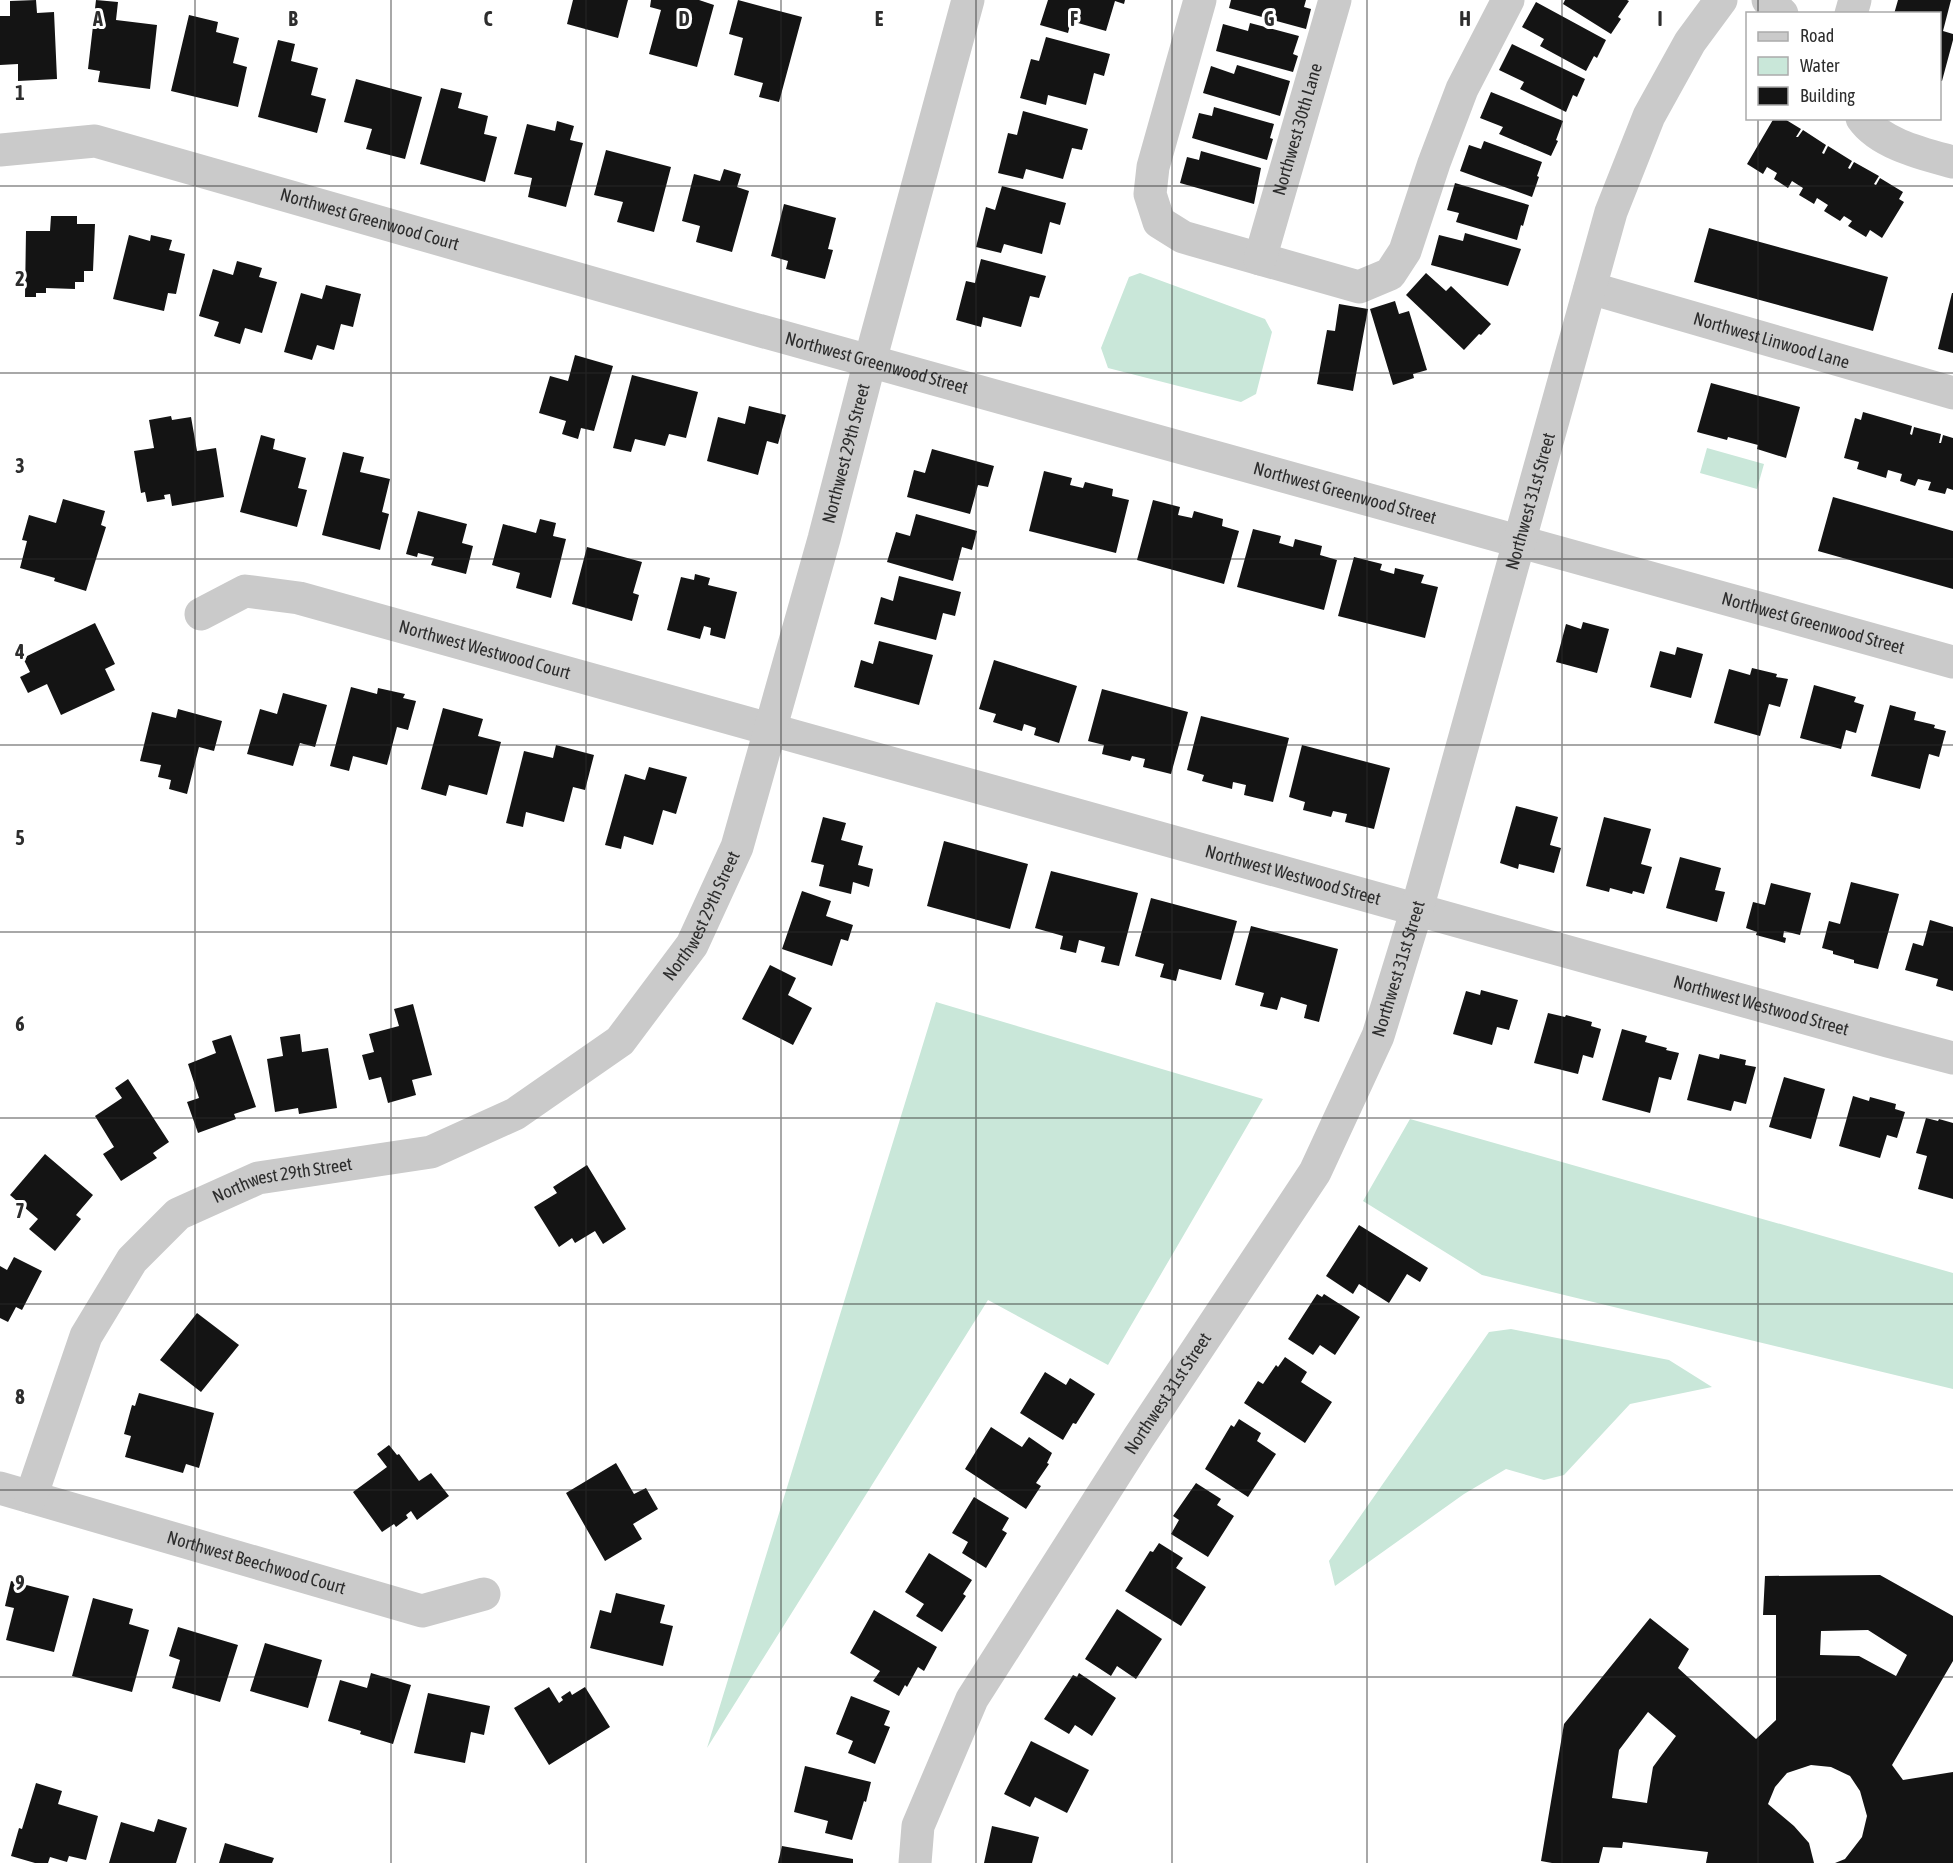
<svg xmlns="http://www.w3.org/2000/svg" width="1953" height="1863" viewBox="0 0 1953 1863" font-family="'Asap Condensed',sans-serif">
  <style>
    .water { fill: #c9e7d9 }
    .building { fill: #141414; fill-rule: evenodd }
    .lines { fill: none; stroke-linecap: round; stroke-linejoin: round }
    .minor { stroke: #cacaca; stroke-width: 33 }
    .grid { fill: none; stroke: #2d2d2d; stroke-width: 1.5; stroke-opacity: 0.55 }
    .labels { text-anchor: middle; stroke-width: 6; stroke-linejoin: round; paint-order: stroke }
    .street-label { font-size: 18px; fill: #2d2d2d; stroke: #fff }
    .grid-label { font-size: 20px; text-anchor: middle; font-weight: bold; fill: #2d2d2d; stroke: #fff; stroke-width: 6; stroke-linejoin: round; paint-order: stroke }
  </style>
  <rect width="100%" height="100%" fill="#fff"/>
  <path class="water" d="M1140,273L1265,319L1272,332L1256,394L1241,402L1108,368L1101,348L1129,277Z
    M1707,448L1764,464L1757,489L1700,473Z
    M936,1002L1263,1099L1108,1365L988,1300L707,1748Z
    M1410,1119L1953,1273V1389L1482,1275L1363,1201Z
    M1511,1329L1669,1360L1712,1387L1630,1404L1564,1475L1544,1480L1506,1469L1464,1494L1335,1586L1329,1561L1489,1332Z"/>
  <path class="building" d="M36,0L37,13L54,12L57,79L18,81V64L0,65V16H10V1Z
    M96,0L118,2L116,20L157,25L150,89L98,82L100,71L88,69Z
    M573,0H628L618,38L567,24Z
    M651,0H699L714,5L697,67L649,54L661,10L650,7Z
    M738,0L802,17L779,102L759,97L763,83L734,75L743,38L729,34Z
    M1048,0H1125L1124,4L1115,1L1106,31L1071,21L1068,33L1040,25Z
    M1231,0H1306L1304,7L1311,9L1306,29L1229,8Z
    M1565,0H1627L1629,1L1618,17L1621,19L1611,34L1563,4Z
    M1898,0H1951L1943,31L1953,34V40L1942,81H1940V14H1894Z
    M1536,2L1606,40L1597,58L1594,56L1586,71L1540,46L1544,39L1522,27Z
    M189,15L218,22L216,32L239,38L233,63L247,67L238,107L171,91Z
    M1250,23L1299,36L1293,54L1298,56L1293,72L1216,51L1223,24L1248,31Z
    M1046,37L1110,54L1104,76L1094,73L1086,105L1048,95L1046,105L1020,98L1031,59L1039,61Z
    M278,40L295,44L291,61L318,68L311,95L326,99L317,133L258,117Z
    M1512,44L1585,79L1577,97L1573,95L1566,112L1520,89L1524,82L1499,70Z
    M1237,65L1290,81L1280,116L1203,93L1211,66L1234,74Z
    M356,79L422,97L405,159L366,149L372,129L344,122Z
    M441,88L462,93L458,108L488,116L484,134L497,137L485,182L420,164Z
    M1491,92L1563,121L1556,140L1558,141L1551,156L1499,134L1503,127L1480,118Z
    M1214,107L1274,124L1270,138L1273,139L1267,160L1192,138L1199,113L1212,116Z
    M1023,111L1088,129L1082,150L1072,148L1063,179L1026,169L1023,179L998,173L1008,133L1017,135Z
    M1774,118H1783L1801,129L1796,137H1798L1803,130L1826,145L1822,153L1824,154L1828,146L1852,161L1848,168L1850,169L1854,162L1879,176L1874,184L1876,185L1880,178L1903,192L1899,199L1904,202L1882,238L1870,230L1866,237L1848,226L1852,221L1844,216L1840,221L1824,211L1828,205L1817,198L1814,204L1799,195L1803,188L1792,181L1788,188L1774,179L1777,173L1767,167L1763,174L1747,164Z
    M557,121L574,126L570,140L583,143L566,207L528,197L532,178L514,174L527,124L555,131Z
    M1484,141L1542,162L1537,176L1539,177L1532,197L1460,171L1469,145L1481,149Z
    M606,150L671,167L654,232L617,222L623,202L594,195Z
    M1201,151L1261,168L1254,204L1180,183L1187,157L1199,160Z
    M724,169L741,174L737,187L749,191L732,252L696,242L700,226L682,221L694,174L720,181Z
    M1455,183L1529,205L1523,226L1521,225L1517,240L1456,222L1459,213L1447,210Z
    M1002,186L1066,203L1060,225L1050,222L1042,254L1004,244L1001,253L976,247L986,207L995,210Z
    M784,204L836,218L828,249L833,250L825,279L786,269L788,261L771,256Z
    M51,216H77V224H95L93,271H84V282H75V289L46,288V293H36V297H25L26,231H50Z
    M1709,228L1888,277L1873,331L1694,282Z
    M1465,233L1521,249L1508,286L1431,265L1439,235L1463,241Z
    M129,235L150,241L151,235L172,240L169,250L185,254L176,294L168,293L164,311L113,299Z
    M981,259L1046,276L1039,298L1030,296L1021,327L983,317L981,327L956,320L966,281L975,283Z
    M237,261L262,268L259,277L277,282L262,333L245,328L240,344L214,336L219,322L199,316L213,269L233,275Z
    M1426,273L1446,291L1451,286L1491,324L1481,335L1479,334L1464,350L1406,295Z
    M326,285L361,294L353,327L341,324L334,350L317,345L312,360L284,352L301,293L322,299Z
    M1952,293H1953V353L1938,349Z
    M1395,301L1399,314L1409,311L1427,370L1413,374L1414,378L1393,385L1370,309Z
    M1339,304L1368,309L1353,391L1317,384L1327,330L1335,331Z
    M575,355L613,366L594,431L581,428L578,439L562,434L566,421L539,413L550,376L568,381Z
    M632,375L698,392L686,438L669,434L665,446L635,439L631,452L613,448Z
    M1711,383L1800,407L1786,458L1757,449L1758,445L1728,437L1727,440L1697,432Z
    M749,406L786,415L778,444L767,441L758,475L707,461L718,417L745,424Z
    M1863,412L1912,426L1910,434L1912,435L1914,427L1941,434L1939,443H1941L1943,435L1953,438V490L1947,488L1945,494L1928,490L1931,482L1918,479L1915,486L1900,481L1902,474L1888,470L1886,478L1857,469L1859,462L1844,458L1855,418L1861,420Z
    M171,416L172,420L191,417L197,451L216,448L224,497L172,506L170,494L164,495L165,499L147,502L145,492L141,493L134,451L154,448L149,420Z
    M261,435L275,439L273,449L306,458L298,488L307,490L297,527L240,512Z
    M932,449L994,466L988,487L978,485L970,514L907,497L914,470L925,473Z
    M343,452L364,457L360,472L390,479L382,512L389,514L380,550L322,535Z
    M1044,471L1072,478L1070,485L1083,488L1085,482L1113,489L1112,496L1129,500L1116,553L1029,531Z
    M1833,497L1953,531V589L1818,551Z
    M63,499L105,511L101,525L106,527L86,591L54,581L55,578L20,568L27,541L22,540L29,515L56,523Z
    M1153,500L1180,507L1178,515L1192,518L1194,511L1223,519L1222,526L1239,531L1224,584L1137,560Z
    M418,511L467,524L462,543L473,546L466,574L431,565L434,557L418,553L417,557L406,554Z
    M916,514L977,531L972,550L962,547L953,581L887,562L896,532L910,536Z
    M540,519L556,523L553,536L566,539L551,598L516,588L520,573L492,565L503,524L536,533Z
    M1253,529L1281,536L1279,543L1293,547L1295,539L1322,546L1320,555L1337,560L1324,610L1237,587Z
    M587,547L642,562L633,593L639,595L632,621L572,604Z
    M1354,557L1382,564L1380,570L1394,574L1395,568L1424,575L1421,583L1438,587L1425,638L1338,616Z
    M695,574L710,578L708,585L737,592L725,639L710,635L711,628L704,626L700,639L667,630L681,577L694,580Z
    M899,576L961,592L955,616L943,613L936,640L874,624L881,597L893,601Z
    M1583,622L1609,629L1597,673L1556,662L1566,624L1581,629Z
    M95,623L115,664L105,669L115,690L61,715L47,684L28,693L20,677L30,672L23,658Z
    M879,641L933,655L919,705L854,687L861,660L873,664Z
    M1677,647L1703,654L1691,698L1650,687L1660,651L1675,655Z
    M994,660L1077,686L1059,743L1034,735L1036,728L1024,724L1022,731L993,722L996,714L979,709Z
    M1752,668L1777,674L1776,677L1788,679L1780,707L1769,704L1760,736L1714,723L1729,669L1750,675Z
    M1814,685L1856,697L1854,702L1864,705L1856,733L1846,730L1841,749L1800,738Z
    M351,687L377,694L378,688L405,694L403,698L416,701L408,730L397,727L387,765L353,756L349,771L330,766Z
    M1102,689L1188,712L1171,774L1143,767L1145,759L1132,756L1130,761L1102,754L1104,745L1088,741Z
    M283,693L327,705L315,747L300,743L293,766L247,754L260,709L277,714Z
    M1890,705L1916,712L1914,720L1935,725L1934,728L1946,731L1939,757L1929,754L1920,789L1871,776Z
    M443,708L483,719L478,736L501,742L487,795L449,785L446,796L421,789Z
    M178,709L222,721L214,751L199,747L187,794L169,789L171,780L158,777L161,765L140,761L152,712L176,718Z
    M1201,716L1289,738L1273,802L1244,795L1246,785L1233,782L1232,789L1202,781L1204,775L1187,770Z
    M556,745L594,755L585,790L573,787L564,822L526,812L523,827L506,823L524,751L553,758Z
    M1302,745L1390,768L1374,829L1345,822L1347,814L1333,811L1331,817L1303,810L1305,802L1289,797Z
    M649,767L687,777L676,814L663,810L653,845L624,836L621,849L605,845L625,774L645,780Z
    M1516,806L1558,817L1550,845L1561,848L1554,873L1519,864L1518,869L1500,863Z
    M823,817L846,823L841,840L863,846L858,865L873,869L869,887L853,882L851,894L819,886L824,865L811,862Z
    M1604,817L1651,829L1641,864L1652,867L1644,894L1633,891L1632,894L1610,888L1609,892L1586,886Z
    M944,841L1028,864L1010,929L927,906Z
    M1680,857L1721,868L1715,890L1725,892L1717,922L1666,908Z
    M1051,871L1138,893L1119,966L1101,962L1105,947L1079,940L1076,953L1060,949L1063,936L1035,928Z
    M1851,882L1899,894L1878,969L1854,963V960L1833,954V951L1822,948L1829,921L1840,924Z
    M1771,883L1811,893L1800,935L1784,931L1783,937L1786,938L1785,943L1756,935L1757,932L1746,928L1753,902L1765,905Z
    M802,891L831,901L826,916L853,925L848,941L841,939L832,966L782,949Z
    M1151,898L1237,921L1221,980L1179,969L1176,981L1160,977L1164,964L1135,956Z
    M1930,920L1953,927V991L1936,986L1938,979L1905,970L1913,943L1923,946Z
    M1251,926L1338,949L1319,1022L1304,1018L1307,1005L1281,997L1277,1010L1260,1006L1264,993L1235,985Z
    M770,965L796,978L788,995L812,1008L793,1045L742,1019Z
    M1481,990L1518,1000L1509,1030L1497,1027L1492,1045L1453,1034L1466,991L1480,995Z
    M413,1004L432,1075L412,1080L416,1095L388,1103L381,1077L369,1080L362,1055L374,1052L369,1034L399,1026L394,1009Z
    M1548,1013L1565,1017L1566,1015L1592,1022L1591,1026L1601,1029L1593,1058L1583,1055L1578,1074L1534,1063Z
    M1622,1029L1647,1036L1645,1042L1667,1048L1666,1050L1679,1053L1671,1080L1659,1077L1650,1113L1602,1100Z
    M300,1034L302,1052L328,1048L337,1108L299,1114L298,1108L275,1112L267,1059L283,1056L280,1037Z
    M231,1035L256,1107L234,1114L236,1119L198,1133L187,1102L199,1098L188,1064L216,1053L212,1041Z
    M1699,1054L1719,1059L1720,1054L1746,1060L1745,1065L1756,1067L1746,1104L1734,1101L1731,1111L1687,1100Z
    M1784,1077L1825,1089L1811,1139L1769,1127Z
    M128,1079L169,1142L153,1153L157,1158L121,1181L103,1154L114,1147L95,1116L122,1098L115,1088Z
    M1853,1096L1869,1101L1870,1097L1896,1104L1895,1109L1905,1112L1897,1138L1887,1135L1880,1158L1839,1146Z
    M1926,1118L1938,1121L1939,1119L1953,1123V1199L1918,1189L1927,1156L1916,1153Z
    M45,1154L93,1195L76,1215L81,1219L55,1251L29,1229L38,1219L10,1195Z
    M587,1165L626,1229L603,1244L595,1231L575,1243L572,1238L559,1247L534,1207L557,1193L553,1187Z
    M1359,1225L1428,1268L1420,1282L1407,1274L1389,1303L1359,1284L1353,1294L1326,1276Z
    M14,1257L42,1271L22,1310L16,1307L8,1322L0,1318V1266L7,1270Z
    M1317,1294L1322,1297L1324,1294L1360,1317L1335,1355L1320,1345L1313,1355L1288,1339Z
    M197,1313L239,1345L201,1392L160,1360Z
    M1285,1357L1307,1372L1301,1382L1332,1402L1305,1443L1244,1403L1258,1381L1263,1384L1276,1365L1278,1367Z
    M1045,1372L1066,1385L1070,1378L1095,1394L1076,1424L1073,1423L1063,1440L1020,1413Z
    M139,1393L214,1413L199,1468L186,1464L183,1473L125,1457L131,1436L124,1434L132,1405L135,1406Z
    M1239,1419L1261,1433L1257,1441L1276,1454L1248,1497L1205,1469L1231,1425L1234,1427Z
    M991,1427L1022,1447L1029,1437L1052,1453L1047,1463L1049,1464L1036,1483L1041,1486L1026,1509L965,1469Z
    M389,1445L397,1455L399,1454L419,1481L431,1473L449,1496L417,1520L411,1511L406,1515L408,1518L396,1527L394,1524L382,1532L353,1492L387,1467L377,1454Z
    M616,1463L634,1494L646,1488L658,1509L633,1524L642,1539L605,1561L566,1493Z
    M1196,1483L1221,1499L1217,1505L1234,1516L1208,1557L1171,1534L1179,1520L1173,1516Z
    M974,1497L1009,1518L1002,1530L1007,1533L986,1568L962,1553L968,1542L952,1533Z
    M1159,1543L1183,1558L1176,1568L1206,1587L1181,1626L1125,1591L1150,1551L1153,1552Z
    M929,1553L972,1580L963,1594L966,1596L942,1632L916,1616L924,1604L905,1592Z
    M1880,1575L1953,1616V1661L1892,1765L1903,1780L1953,1772V1863H1835L1845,1859L1862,1837L1867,1816L1860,1791L1850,1776L1831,1767L1811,1765L1787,1773L1775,1787L1768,1804L1794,1826L1809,1843L1814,1863H1706L1708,1852L1623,1842L1622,1848L1603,1847L1599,1863H1552L1541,1861L1564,1724L1650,1618L1689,1649L1678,1668L1756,1739L1776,1720V1615H1763L1765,1576ZM1868,1630L1907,1655L1896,1676L1859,1656L1820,1655L1821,1631ZM1648,1712L1676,1736L1653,1767L1647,1803L1612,1798L1619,1750Z
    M11,1581L69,1596L54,1652L6,1640L14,1608L5,1606Z
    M616,1593L665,1605L660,1623L673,1626L663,1666L590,1648L600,1610L611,1613Z
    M93,1598L133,1609L129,1624L149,1630L132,1692L72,1676Z
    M1117,1609L1162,1639L1136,1679L1117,1666L1111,1676L1085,1659Z
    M874,1610L937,1647L924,1671L918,1667L907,1687L905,1685L899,1696L873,1681L880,1671L850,1653Z
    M178,1627L238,1645L220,1702L172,1688L180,1660L169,1656Z
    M265,1643L322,1660L308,1708L250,1691Z
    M371,1673L411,1685L393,1744L360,1734L361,1731L328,1721L340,1680L367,1688Z
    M1079,1673L1116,1698L1092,1736L1075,1725L1069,1734L1044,1719L1073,1675L1077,1677Z
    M549,1687L559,1703L563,1700L561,1697L570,1691L572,1695L585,1687L610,1727L549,1765L514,1708Z
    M428,1693L490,1706L484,1735L471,1732L465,1763L414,1753Z
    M851,1696L890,1711L884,1725L890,1727L875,1764L848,1753L853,1741L836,1734Z
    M1031,1741L1089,1770L1067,1813L1035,1797L1030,1807L1004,1794Z
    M805,1766L871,1782L866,1802L864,1801L852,1840L825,1833L828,1821L794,1812Z
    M36,1783L62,1791L58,1804L98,1816L86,1860L69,1856L67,1862L50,1857L48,1863H35L11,1856L19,1828L22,1829Z
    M158,1819L187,1828L176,1863H109L121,1822L154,1832Z
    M992,1826L1039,1837L1032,1863H984Z
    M225,1843L274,1858L272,1863H219Z
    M782,1846L853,1859V1863H778Z"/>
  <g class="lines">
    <g class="minor">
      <path d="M1200,0L1153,167L1150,194L1159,222L1183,237L1359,287L1390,274L1405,251L1434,163L1462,89L1508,0"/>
      <path d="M1768,0L1782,14"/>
      <path d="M1851,14L1855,0"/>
      <path d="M1862,118C1880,144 1924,154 1953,162"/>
      <path id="s1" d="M0,150L95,141L736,324L1953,662"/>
      <path id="s2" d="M1260,259L1335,0"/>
      <path id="s3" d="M1590,288L1953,393"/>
      <path id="s4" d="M201,614L245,591L299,598L1888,1041L1953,1058"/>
      <path id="s5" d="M0,1488L422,1611L484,1594"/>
      <path id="s6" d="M31,1497L86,1336L132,1260L178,1214L258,1178L431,1152L515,1114L620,1041L692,945L737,847L824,539L870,361L968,0"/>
      <path id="s7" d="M915,1863L918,1826L972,1699L1139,1437L1315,1172L1378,1036L1417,909L1611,212L1649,116L1690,42L1721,0"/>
    </g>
  </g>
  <path class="grid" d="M195,0V1863M391,0V1863M586,0V1863M781,0V1863M976,0V1863M1172,0V1863M1367,0V1863M1562,0V1863M1758,0V14M1758,118V1863M0,186H1953M0,373H1953M0,559H1953M0,745H1953M0,932H1953M0,1118H1953M0,1304H1953M0,1490H1953M0,1677H1953"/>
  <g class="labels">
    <g class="street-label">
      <text dy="6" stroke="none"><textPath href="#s2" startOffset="135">Northwest 30th Lane</textPath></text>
      <text dy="6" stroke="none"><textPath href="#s1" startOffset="381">Northwest Greenwood Court</textPath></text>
      <text dy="6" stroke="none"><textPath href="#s3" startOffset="189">Northwest Linwood Lane</textPath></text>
      <text dy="6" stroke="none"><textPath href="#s1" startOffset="908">Northwest Greenwood Street</textPath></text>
      <text dy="6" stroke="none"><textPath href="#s6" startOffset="1443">Northwest 29th Street</textPath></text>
      <text dy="6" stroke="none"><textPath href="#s1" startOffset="1394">Northwest Greenwood Street</textPath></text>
      <text dy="6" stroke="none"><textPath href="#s7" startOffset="1510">Northwest 31st Street</textPath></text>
      <text dy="6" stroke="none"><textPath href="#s1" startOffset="1880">Northwest Greenwood Street</textPath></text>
      <text dy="6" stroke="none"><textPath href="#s4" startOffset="297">Northwest Westwood Court</textPath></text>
      <text dy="6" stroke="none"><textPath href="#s4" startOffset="1136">Northwest Westwood Street</textPath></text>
      <text dy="6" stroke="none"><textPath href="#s6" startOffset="957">Northwest 29th Street</textPath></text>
      <text dy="6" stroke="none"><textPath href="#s7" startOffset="1024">Northwest 31st Street</textPath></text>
      <text dy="6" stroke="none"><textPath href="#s4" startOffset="1622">Northwest Westwood Street</textPath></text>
      <text dy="6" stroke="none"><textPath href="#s6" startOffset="435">Northwest 29th Street</textPath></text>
      <text dy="6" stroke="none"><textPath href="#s7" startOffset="538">Northwest 31st Street</textPath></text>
      <text dy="6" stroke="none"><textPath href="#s5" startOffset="267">Northwest Beechwood Court</textPath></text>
    </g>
  </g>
  <g class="grid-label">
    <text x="98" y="26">A</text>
    <text x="293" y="26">B</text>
    <text x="488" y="26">C</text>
    <text x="684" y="26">D</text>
    <text x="879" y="26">E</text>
    <text x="1074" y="26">F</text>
    <text x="1269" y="26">G</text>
    <text x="1465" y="26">H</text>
    <text x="1660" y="26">I</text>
    <text x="20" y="100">1</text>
    <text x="20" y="286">2</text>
    <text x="20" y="473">3</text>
    <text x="20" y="659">4</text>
    <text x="20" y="845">5</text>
    <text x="20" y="1031">6</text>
    <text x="20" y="1218">7</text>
    <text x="20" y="1404">8</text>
    <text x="20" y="1590">9</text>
  </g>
  <rect x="1746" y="12" width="195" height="108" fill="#ffffff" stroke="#ababab" stroke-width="1.5"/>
  <rect x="1758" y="32" width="30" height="9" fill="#cacaca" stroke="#ababab" stroke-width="1.5"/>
  <text x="1800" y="42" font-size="18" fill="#2d2d2d">Road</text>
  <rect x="1758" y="57" width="30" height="18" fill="#c9e7d9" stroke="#ababab" stroke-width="1.5"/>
  <text x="1800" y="72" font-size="18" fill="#2d2d2d">Water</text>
  <rect x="1758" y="87" width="30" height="18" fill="#141414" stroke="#ababab" stroke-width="1.5"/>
  <text x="1800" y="102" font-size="18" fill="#2d2d2d">Building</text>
</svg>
